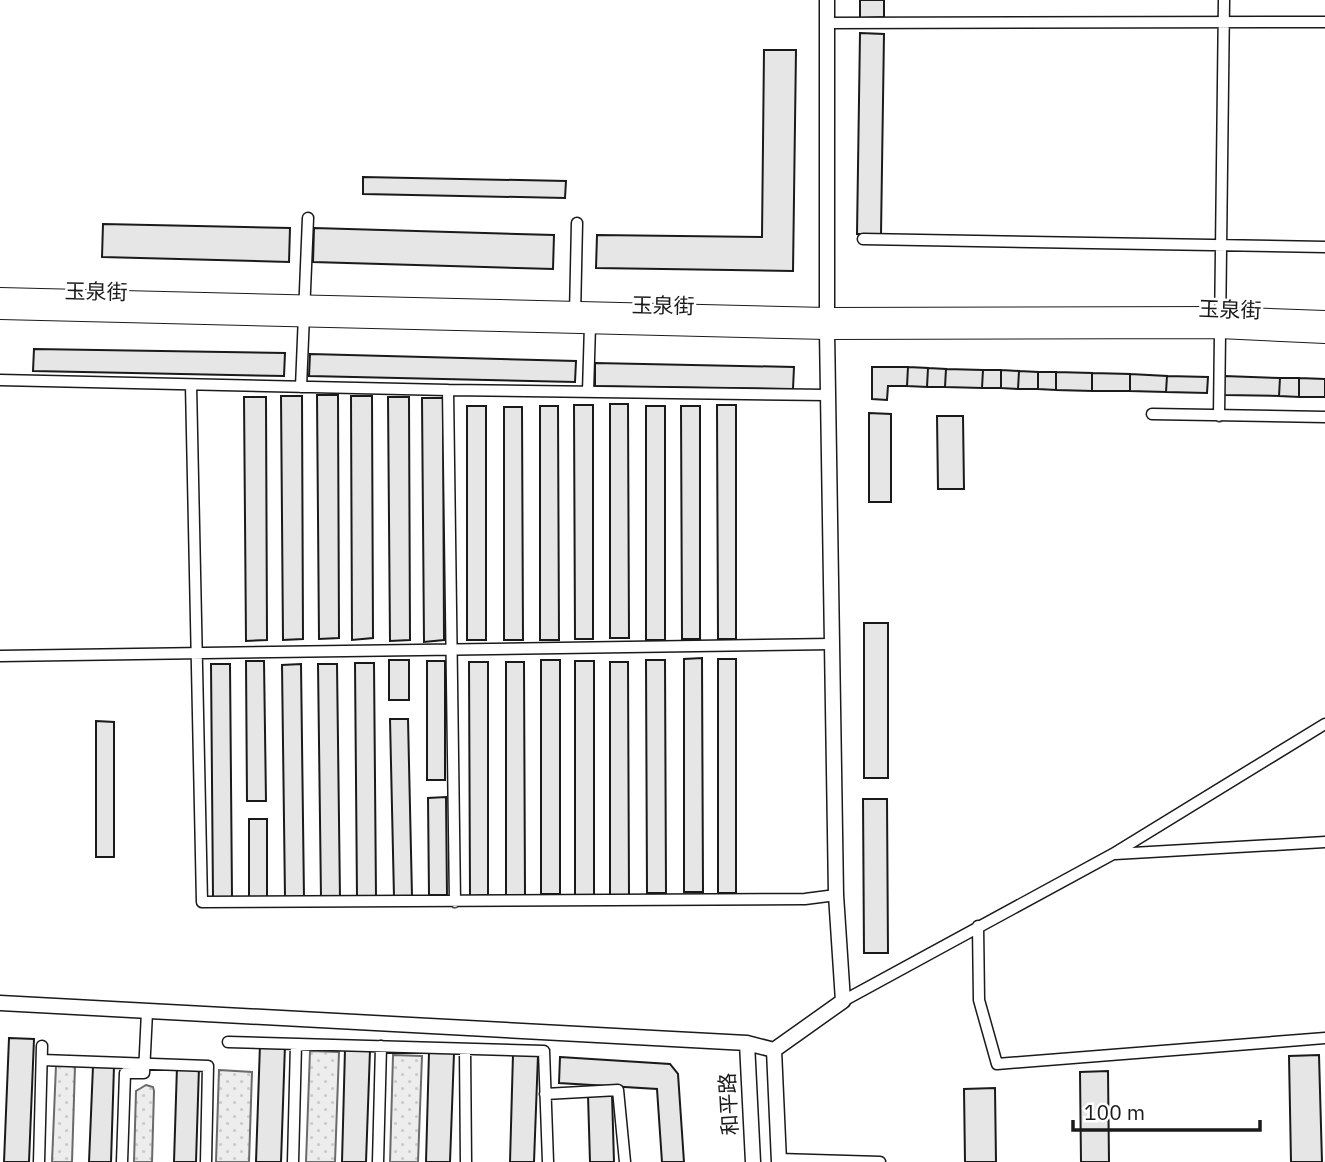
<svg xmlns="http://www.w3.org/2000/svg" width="1325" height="1162" viewBox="0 0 1325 1162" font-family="'IBM Plex Sans','Noto Sans SC',sans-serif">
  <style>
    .grass { fill: url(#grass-dots); stroke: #6a6a6a; stroke-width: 2 }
    .building { fill: #e6e6e6; stroke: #1a1a1a; stroke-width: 2 }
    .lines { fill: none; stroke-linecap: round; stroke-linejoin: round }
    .minor-casing { stroke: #1a1a1a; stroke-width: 13 }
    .tertiary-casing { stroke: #1a1a1a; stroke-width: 17 }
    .secondary-casing { stroke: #1a1a1a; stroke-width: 18 }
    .minor { stroke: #fff; stroke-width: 10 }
    .tertiary { stroke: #fff; stroke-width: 14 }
    .secondary { stroke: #fff; stroke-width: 16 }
    .labels { text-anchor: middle; stroke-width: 5; stroke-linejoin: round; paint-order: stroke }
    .street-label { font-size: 21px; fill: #1a1a1a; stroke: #fff }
  </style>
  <defs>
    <pattern id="grass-dots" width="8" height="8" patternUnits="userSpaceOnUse" patternTransform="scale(1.75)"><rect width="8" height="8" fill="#ededed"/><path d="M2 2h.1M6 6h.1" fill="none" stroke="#cbcbcb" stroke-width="1.8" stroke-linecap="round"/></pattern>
  </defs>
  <rect width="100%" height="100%" fill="#fff"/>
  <path class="grass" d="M310,1051L339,1052L335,1162H306Z
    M393,1055L422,1056L418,1162H390Z
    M56,1065L75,1066L72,1162H52Z
    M219,1070L252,1072L249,1162H216Z
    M146,1085L153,1087L154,1091L152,1162H134L136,1091Z"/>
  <path class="building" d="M860,0H884V17L860,18Z
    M860,33L884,34L881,234H857Z
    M764,50H796L793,271L596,268L597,235L762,237Z
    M363,177L566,181L565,198L363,194Z
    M103,224L290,228L289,262L102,257Z
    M314,228L554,235L553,269L313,262Z
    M34,349L285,353L284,376L33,371Z
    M310,354L576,361L575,382L309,376Z
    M595,363L794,367L793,389L595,386Z
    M872,367H908L907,386H888L887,400L872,399Z
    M908,367L928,368L927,387L907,386Z
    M928,368L946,369L945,387H927Z
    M946,369L983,370L982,388L945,387Z
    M983,370H1001V388H982Z
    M1001,370L1019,371L1018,389L1001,388Z
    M1019,371L1038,372V389H1018Z
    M1038,372H1056V390L1038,389Z
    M1056,372L1092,373V391L1056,390Z
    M1092,373L1130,374V391H1092Z
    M1130,374L1167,376L1166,392L1130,391Z
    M1167,376L1208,377L1207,393L1166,392Z
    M1224,376L1280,378L1279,396L1224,395Z
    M1280,378H1299V397L1279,396Z
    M1299,378L1325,379V397H1299Z
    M317,395H338L339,638L319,639Z
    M281,396H302L303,639L283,640Z
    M351,396H372L373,638L352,640Z
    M244,397H266L267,640L246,641Z
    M388,397H409L410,640L390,641Z
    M422,398H443L444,640L424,642Z
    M610,404H628L629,638H610Z
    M574,405H593V639H575Z
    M717,405H736V639H718Z
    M467,406H486V640H467Z
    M540,406H558L559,640H540Z
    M646,406H665V640H646Z
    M681,406H700V639H682Z
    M504,407H522L523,640H504Z
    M869,413L891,414V502H869Z
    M937,416H963L964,489H938Z
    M864,623H888V778H864Z
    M702,658L703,892H684V659Z
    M718,659H736V893H718Z
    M389,660H409V700H389Z
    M541,660H560V894H541Z
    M646,660H665L666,893H647Z
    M246,661H264L266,801H247Z
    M427,661H445V780H427Z
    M575,661H594V895H575Z
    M469,662H488V895L470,896Z
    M506,662H524L525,896H506Z
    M610,662H628L629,895L610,896Z
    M355,663H374L376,897H357Z
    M211,664H230L232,897H213Z
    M301,664L304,898H285L282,665Z
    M318,664H337L340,898H321Z
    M390,719H408L412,896L394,897Z
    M96,721L114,722V857H96Z
    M446,797L447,895H429L428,798Z
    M863,799H887L888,953H864Z
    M249,819H267V897H249Z
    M9,1038L34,1039L29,1162H4Z
    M260,1044L285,1045L281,1162H256Z
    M345,1049L370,1050L366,1162H342Z
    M429,1052L454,1053L450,1162H426Z
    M513,1054L538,1055L534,1162H510Z
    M1319,1055L1322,1162H1291L1289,1056Z
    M560,1057L670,1064L678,1074L684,1162H662L657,1089L559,1083Z
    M93,1066H114L111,1162H89Z
    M177,1066L199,1067L196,1162H174Z
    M1108,1071L1109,1162H1081L1080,1072Z
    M995,1088L996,1162H965L964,1089Z
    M612,1094L614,1162H590L588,1095Z"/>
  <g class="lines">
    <defs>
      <path id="minor" d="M827,23L1325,22
        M863,239L1325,247
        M575,315L577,223
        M0,380L448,390
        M191,385L202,902L805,899L836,895
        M301,387L308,218
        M588,392L590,325
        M1152,414L1325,417
        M1219,416L1224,0
        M0,656L832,644
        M1115,854L1325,842
        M455,902L448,390L828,395
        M978,926L979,1000L997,1064L1325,1038
        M843,1001L1113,854L1325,724
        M228,1042L544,1051L548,1162
        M465,1049L466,1162
        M42,1060L208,1066L206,1162
        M545,1094L618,1090L625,1162
        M779,1159L880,1162
        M39,1162L42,1046
        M122,1162L125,1073H144L147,1012
        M293,1162L296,1044
        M378,1162L381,1046"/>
      <path id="tertiary" d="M0,1003L747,1043L774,1050L843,1001L836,895L827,331V0
        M747,1043L753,1162
        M774,1050L779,1162"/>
      <path id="secondary" d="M0,296L827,316L1219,315L1325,319
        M0,311L827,331L1219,330L1325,335"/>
    </defs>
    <use href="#minor" class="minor-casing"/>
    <use href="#tertiary" class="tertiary-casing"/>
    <use href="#secondary" class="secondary-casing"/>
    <use href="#minor" class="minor"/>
    <use href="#tertiary" class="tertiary"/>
    <use href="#secondary" class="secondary"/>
  </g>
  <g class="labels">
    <g class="street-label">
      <text transform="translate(96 292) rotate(1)" y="7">玉泉街</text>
      <text transform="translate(663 306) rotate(1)" y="7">玉泉街</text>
      <text transform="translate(1230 310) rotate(2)" y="7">玉泉街</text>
      <text transform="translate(729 1104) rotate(-93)" y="7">和平路</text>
    </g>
  </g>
  <path d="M1073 1120v10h187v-10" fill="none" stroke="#1a1a1a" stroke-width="3.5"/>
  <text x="1084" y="1120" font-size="21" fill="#1a1a1a" stroke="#ffffff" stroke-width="5" paint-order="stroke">100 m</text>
</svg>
